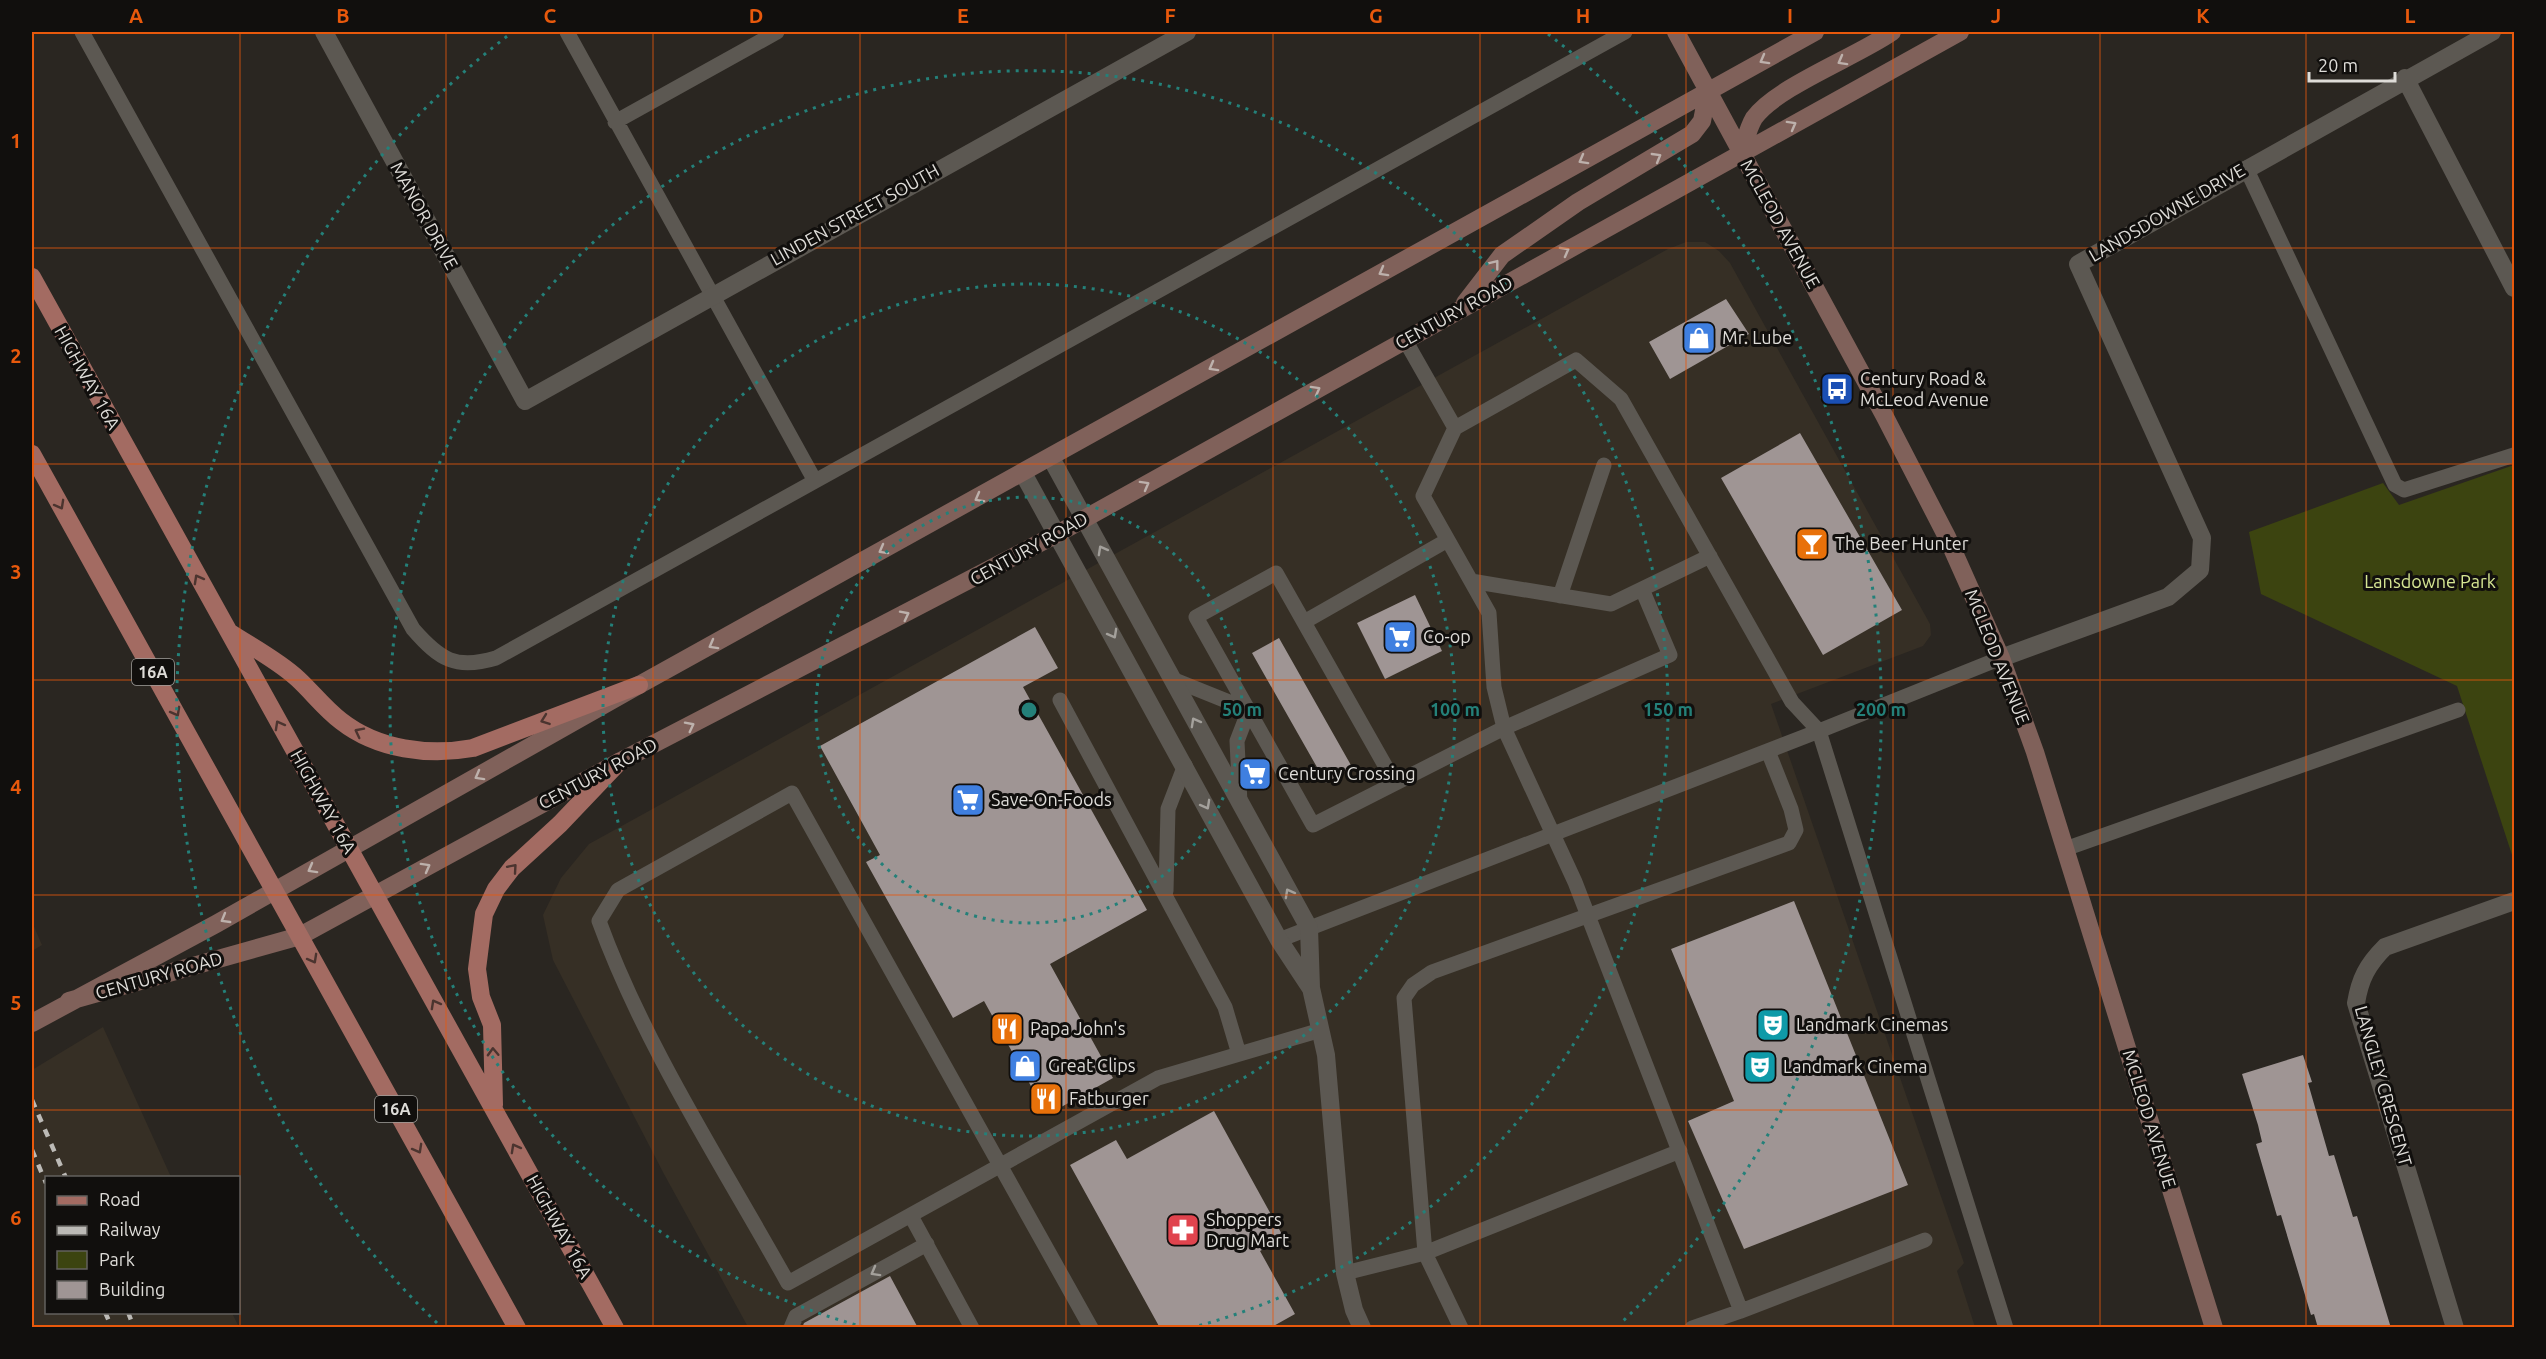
<svg xmlns="http://www.w3.org/2000/svg" width="2546" height="1359" viewBox="0 0 2546 1359" font-family="Ubuntu,sans-serif">
  <style>
    .built { fill: #362f25 }
    .green { fill: #3c4410 }
    .building { fill: #9f9594 }
    .lines { fill: none; stroke-linecap: round; stroke-linejoin: round }
    .lane { stroke: #5c5852; stroke-width: 15 }
    .street { stroke: #5c5852; stroke-width: 18 }
    .secondary { stroke: #80615a; stroke-width: 18 }
    .primary { stroke: #a36b62; stroke-width: 18 }
    .rail { stroke: #bcbab6; stroke-width: 4.5; stroke-dasharray: 8 8; stroke-linecap: butt }
    .oneway { stroke: #bdb1ac }
    .oneway2 { stroke: #4b342f }
    .oneway3 { stroke: #a4a19c }
    .grid { fill: none; stroke: #e8590c; stroke-width: 1.5; stroke-opacity: 0.55 }
    .ring { fill: none; stroke: #248079; stroke-width: 3; stroke-dasharray: 3 6 }
    .labels { text-anchor: middle; stroke-width: 6; stroke-linejoin: round; paint-order: stroke }
    .shield { fill: #110f0d; stroke: #a09e9b; stroke-width: 1.5 }
    .shield-label { font-size: 16px; font-weight: bold; fill: #dedcd8 }
    .street-label { font-size: 18px; fill: #dedcd8; stroke: #110f0d }
    .poi-label { font-size: 18px; fill: #dedcd8; stroke: #110f0d; text-anchor: start }
    .park-label { font-size: 18px; fill: #d6e693; stroke: #110f0d }
    .centre { fill: #248079; stroke: #110f0d; stroke-width: 3 }
    .ring-label { font-size: 18px; text-anchor: middle; font-weight: bold; fill: #248079; stroke: #110f0d; stroke-width: 6; stroke-linejoin: round; paint-order: stroke }
    .neatline { fill: none; stroke: #e8590c; stroke-width: 2 }
    .grid-label { font-size: 20px; text-anchor: middle; font-weight: bold; fill: #e8590c }
  </style>
  <rect width="100%" height="100%" fill="#2a2621"/>
  <path class="built" d="M1686,242H1705L1719,251L1730,263L1930,624L1931,635L1923,646L1771,704L1964,1263L1957,1271L1975,1327H748L664,1174L553,960L543,915L561,878L589,844L1668,249Z
    M32,922L42,945L32,951Z
    M103,1027L171,1177L46,1178V1312L232,1313L239,1327H32V1070Z"/>
  <path class="green" d="M2514,465V861L2457,686L2261,594L2249,532L2383,483L2399,505Z"/>
  <path class="building" d="M1726,299L1749,334L1670,379L1649,342Z
    M1800,433L1902,610L1823,655L1721,478Z
    M1415,595L1442,651L1385,679L1357,623Z
    M1035,627L1058,668L1023,687L1147,910L1050,964L1113,1078L1047,1115L984,1001L953,1018L866,862L880,855L820,746Z
    M1279,638L1352,767L1326,783L1252,653Z
    M1794,901L1908,1185L1744,1249L1688,1121L1734,1101L1671,949Z
    M2303,1055L2312,1082L2308,1083L2329,1156L2334,1155L2353,1217L2357,1216L2391,1328H2318L2314,1314L2311,1315L2281,1215L2277,1216L2256,1144L2262,1142L2258,1125L2242,1074Z
    M1214,1111L1284,1238L1260,1251L1295,1314L1270,1328H1160L1070,1165L1116,1140L1127,1159Z
    M890,1276L918,1328H802L804,1323Z"/>
  <g class="lines">
    <path class="lane" d="M82,32L413,629C440,660 456,670 496,658L1625,32
      M567,32L815,481
      M615,122L777,32
      M2246,168L2395,485L2404,490L2514,455
      M1405,340L1455,428L1576,360L1621,399L1792,702L1819,731L2006,1328
      M1455,428L1423,496L1471,581L1611,604L1710,556
      M1471,581L1489,613L1494,687L1504,728L1575,882L1741,1311L1925,1240
      M1560,596L1604,465
      M1304,622L1446,541
      M1172,679L1249,710L1237,741L1240,803
      M1060,700L1225,1007L1239,1054
      M1395,783L1276,573L1196,617L1313,825L1504,728L1670,655L1642,589
      M2065,849L2458,710
      M1166,891L1168,809L1185,765
      M1279,940L1819,731L2001,658
      M1680,1151L1425,1253L1404,998L1413,985L1432,972L1789,843L1796,830L1791,809L1768,751
      M911,1216L972,1328
      M1345,1273L1425,1253L1461,1328
      M791,1328L796,1316L927,1244
      M1091,1328L792,793L618,890L599,921C645,1047 723,1166 788,1283L1158,1078L1321,1030
      M1692,1328L1741,1311"/>
    <path class="street" d="M324,32L525,401L1187,32
      M2405,78L2514,288
      M1051,458L1309,928L1311,988L1326,1055L1345,1273L1354,1310L1362,1328
      M1023,473L1279,940L1310,987
      M2001,658L2168,597L2200,570L2202,538L2078,264L2492,32
      M2455,1328L2356,1003C2360,979 2367,965 2385,947L2514,901"/>
    <path class="secondary" d="M1676,32L1884,415L1947,537L2001,658L2035,752L2214,1328
      M1741,153C1745,142 1748,128 1754,118C1776,87 1858,56 1892,32
      M1465,303L1502,255L1578,202L1692,134L1702,121L1708,90
      M69,1001L300,936L619,762L1057,534L1960,32
      M32,1023L216,924L639,685L1815,32"/>
    <path class="primary" d="M32,277L615,1328
      M32,454L517,1328
      M229,632C252,647 279,661 298,679C313,693 325,709 341,721C378,750 429,756 473,748L639,685
      M494,1105L492,1025L481,997L477,969L484,914L496,889L512,868L560,824L619,762"/>
    <path class="rail" d="M32,1100L66,1178
      M32,1150L46,1183
      M105,1312L112,1328
      M128,1312L134,1328"/>
  </g>
  <defs><path id="oneway-chevron" d="M-2-3.5L2.5 0L-2 3.5" fill="none" stroke-width="1.6" stroke-linecap="round" stroke-linejoin="round" transform="scale(1.5)"/></defs>
  <g class="oneway">
    <use href="#oneway-chevron" transform="translate(1764 60) rotate(151)"/>
    <use href="#oneway-chevron" transform="translate(1842 61) rotate(151)"/>
    <use href="#oneway-chevron" transform="translate(1792 125) rotate(-29)"/>
    <use href="#oneway-chevron" transform="translate(1657 157) rotate(-30)"/>
    <use href="#oneway-chevron" transform="translate(1583 160) rotate(151)"/>
    <use href="#oneway-chevron" transform="translate(1565 251) rotate(-29)"/>
    <use href="#oneway-chevron" transform="translate(1495 264) rotate(-52)"/>
    <use href="#oneway-chevron" transform="translate(1383 272) rotate(151)"/>
    <use href="#oneway-chevron" transform="translate(1213 367) rotate(151)"/>
    <use href="#oneway-chevron" transform="translate(1316 390) rotate(-29)"/>
    <use href="#oneway-chevron" transform="translate(1145 485) rotate(-29)"/>
    <use href="#oneway-chevron" transform="translate(979 498) rotate(151)"/>
    <use href="#oneway-chevron" transform="translate(883 550) rotate(151)"/>
    <use href="#oneway-chevron" transform="translate(905 615) rotate(-27)"/>
    <use href="#oneway-chevron" transform="translate(713 645) rotate(151)"/>
    <use href="#oneway-chevron" transform="translate(690 726) rotate(-27)"/>
    <use href="#oneway-chevron" transform="translate(479 776) rotate(151)"/>
    <use href="#oneway-chevron" transform="translate(426 867) rotate(-29)"/>
    <use href="#oneway-chevron" transform="translate(312 869) rotate(151)"/>
    <use href="#oneway-chevron" transform="translate(225 919) rotate(150)"/>
  </g>
  <g class="oneway2">
    <use href="#oneway-chevron" transform="translate(60 505) rotate(61)"/>
    <use href="#oneway-chevron" transform="translate(198 579) rotate(-119)"/>
    <use href="#oneway-chevron" transform="translate(176 712) rotate(61)"/>
    <use href="#oneway-chevron" transform="translate(545 720) rotate(160)"/>
    <use href="#oneway-chevron" transform="translate(279 725) rotate(-119)"/>
    <use href="#oneway-chevron" transform="translate(359 732) rotate(-153)"/>
    <use href="#oneway-chevron" transform="translate(513 868) rotate(-49)"/>
    <use href="#oneway-chevron" transform="translate(313 959) rotate(61)"/>
    <use href="#oneway-chevron" transform="translate(435 1004) rotate(-119)"/>
    <use href="#oneway-chevron" transform="translate(493 1052) rotate(-92)"/>
    <use href="#oneway-chevron" transform="translate(515 1148) rotate(-119)"/>
    <use href="#oneway-chevron" transform="translate(418 1149) rotate(61)"/>
  </g>
  <g class="oneway3">
    <use href="#oneway-chevron" transform="translate(1102 550) rotate(-119)"/>
    <use href="#oneway-chevron" transform="translate(1113 634) rotate(61)"/>
    <use href="#oneway-chevron" transform="translate(1195 722) rotate(-119)"/>
    <use href="#oneway-chevron" transform="translate(1206 805) rotate(61)"/>
    <use href="#oneway-chevron" transform="translate(1289 893) rotate(-119)"/>
    <use href="#oneway-chevron" transform="translate(875 1272) rotate(151)"/>
  </g>
  <path class="grid" d="M240,32V1328M446,32V1328M653,32V1328M860,32V1328M1066,32V1328M1273,32V1328M1480,32V1328M1686,32V1328M1893,32V1328M2100,32V1328M2306,32V1328M32,248H2514M32,464H2514M32,680H2514M32,895H2514M32,1110H2514"/>
  <g class="ring">
    <circle cx="1029" cy="710" r="213"/>
    <circle cx="1029" cy="710" r="426"/>
    <path d="M864 1327A639 639 0 1 1 1194 1327"/>
    <path d="M437 1323A852 852 0 0 1 510 34M1548 34A852 852 0 0 1 1621 1323"/>
  </g>
  <defs>
    <symbol id="shop-square" viewBox="-11 -11 22 22"><rect x="-9" y="-9" width="18" height="18" rx="4" fill="#3f7fe0" stroke="#110f0d"/><path d="M-5-2.5h2.3a2.7 3.5 0 0 1 5.4 0H5L5.5 6h-11ZM-1.5-2.5h3a1.5 2.3 0 0 0-3 0Z" fill="#fff"/></symbol>
    <symbol id="bus-square" viewBox="-11 -11 22 22"><rect x="-9" y="-9" width="18" height="18" rx="4" fill="#1a4fb4" stroke="#110f0d"/><path d="M-5-6H5V4H4V6H2V4H-2V6H-4V4H-5ZM-3.5-4V0h7V-4ZM-3.5 1.2v1.5H-2V1.2ZM2 1.2v1.5H3.5V1.2Z" fill="#fff"/></symbol>
    <symbol id="bar-square" viewBox="-11 -11 22 22"><rect x="-9" y="-9" width="18" height="18" rx="4" fill="#e8710a" stroke="#110f0d"/><path d="M-6-5H6L.8 .8V4.5H3.5V6h-7V4.5H-.8V.8Z" fill="#fff"/></symbol>
    <symbol id="supermarket-square" viewBox="-11 -11 22 22"><rect x="-9" y="-9" width="18" height="18" rx="4" fill="#3f7fe0" stroke="#110f0d"/><path d="M-6-5.5h2.5l.6 2H6L4.5 2H-2.5L-4.4-4H-6ZM-1.5 3.2a1.3 1.3 0 1 0 .1 0ZM3 3.2a1.3 1.3 0 1 0 .1 0Z" fill="#fff"/></symbol>
    <symbol id="theatre-square" viewBox="-11 -11 22 22"><rect x="-9" y="-9" width="18" height="18" rx="4" fill="#0f9aa8" stroke="#110f0d"/><path d="M-5-5.5Q0-4 5-5.5V0Q5 5 0 6Q-5 5-5 0ZM-3.3-2.5H-1v1.5H-3.3ZM1-2.5H3.3v1.5H1ZM-2.8 1Q0 5.5 2.8 1Z" fill="#fff"/></symbol>
    <symbol id="restaurant-square" viewBox="-11 -11 22 22"><rect x="-9" y="-9" width="18" height="18" rx="4" fill="#e8710a" stroke="#110f0d"/><path d="M-5-6h1v4h1v-4h1v4h1v-4h1v5L-1.5 .5V6h-2V.5L-5-1ZM5-6V6H3V1.5H1.5Q1.5-4 5-6Z" fill="#fff"/></symbol>
    <symbol id="pharmacy-square" viewBox="-11 -11 22 22"><rect x="-9" y="-9" width="18" height="18" rx="4" fill="#e0444e" stroke="#110f0d"/><path d="M-2-6h4v4h4v4h-4v4h-4v-4h-4v-4h4Z" fill="#fff"/></symbol>
  </defs>
  <g fill-rule="evenodd">
    <use href="#shop-square" x="1680" y="319" width="38" height="38"/>
    <use href="#bus-square" x="1818" y="370" width="38" height="38"/>
    <use href="#bar-square" x="1793" y="525" width="38" height="38"/>
    <use href="#supermarket-square" x="1381" y="618" width="38" height="38"/>
    <use href="#supermarket-square" x="1236" y="755" width="38" height="38"/>
    <use href="#supermarket-square" x="949" y="781" width="38" height="38"/>
    <use href="#theatre-square" x="1754" y="1006" width="38" height="38"/>
    <use href="#restaurant-square" x="988" y="1010" width="38" height="38"/>
    <use href="#shop-square" x="1006" y="1047" width="38" height="38"/>
    <use href="#theatre-square" x="1741" y="1048" width="38" height="38"/>
    <use href="#restaurant-square" x="1027" y="1080" width="38" height="38"/>
    <use href="#pharmacy-square" x="1164" y="1211" width="38" height="38"/>
  </g>
  <g class="labels">
    <g class="shield">
      <rect x="132" y="659" width="42" height="26" rx="4.5"/>
      <rect x="375" y="1096" width="42" height="26" rx="4.5"/>
    </g>
    <g class="shield-label">
      <text x="153" y="678">16A</text>
      <text x="396" y="1115">16A</text>
    </g>
    <g class="street-label">
      <text transform="translate(2167 213) rotate(-30)" y="6">LANDSDOWNE DRIVE</text>
      <text transform="translate(855 215) rotate(-29)" y="6">LINDEN STREET SOUTH</text>
      <text transform="translate(424 216) rotate(61)" y="6">MANOR DRIVE</text>
      <text transform="translate(1780 224) rotate(61)" y="6">MCLEOD AVENUE</text>
      <text transform="translate(1454 313) rotate(-29)" y="6">CENTURY ROAD</text>
      <text transform="translate(87 378) rotate(61)" y="6">HIGHWAY 16A</text>
      <text transform="translate(1029 549) rotate(-29)" y="6">CENTURY ROAD</text>
      <text transform="translate(1997 657) rotate(68)" y="6">MCLEOD AVENUE</text>
      <text transform="translate(598 774) rotate(-28)" y="6">CENTURY ROAD</text>
      <text transform="translate(323 802) rotate(61)" y="6">HIGHWAY 16A</text>
      <text transform="translate(159 976) rotate(-16)" y="6">CENTURY ROAD</text>
      <text transform="translate(2383 1086) rotate(74)" y="6">LANGLEY CRESCENT</text>
      <text transform="translate(2149 1119) rotate(73)" y="6">MCLEOD AVENUE</text>
      <text transform="translate(559 1227) rotate(61)" y="6">HIGHWAY 16A</text>
    </g>
    <g class="poi-label">
      <text x="1722" y="344">Mr. Lube</text>
      <text x="1860" y="385">Century Road &amp;<tspan x="1860" dy="21">McLeod Avenue</tspan></text>
      <text x="1835" y="550">The Beer Hunter</text>
      <text x="1423" y="643">Co-op</text>
      <text x="1278" y="780">Century Crossing</text>
      <text x="991" y="806">Save-On-Foods</text>
      <text x="1796" y="1031">Landmark Cinemas</text>
      <text x="1030" y="1035">Papa John's</text>
      <text x="1048" y="1072">Great Clips</text>
      <text x="1783" y="1073">Landmark Cinema</text>
      <text x="1069" y="1105">Fatburger</text>
      <text x="1206" y="1226">Shoppers<tspan x="1206" dy="21">Drug Mart</tspan></text>
    </g>
    <g class="park-label">
      <text x="2430" y="588">Lansdowne Park</text>
    </g>
  </g>
  <circle cx="1029" cy="710" r="9" class="centre"/>
  <g class="ring-label">
    <text x="1242" y="716">50 m</text>
    <text x="1455" y="716">100 m</text>
    <text x="1668" y="716">150 m</text>
    <text x="1881" y="716">200 m</text>
  </g>
  <rect width="2546" height="1359" fill="none" stroke="#110f0d" stroke-width="66"/>
  <rect x="45" y="1176" width="195" height="138" fill="#110f0d" stroke="#63615e" stroke-width="1.5"/>
  <rect x="57" y="1196" width="30" height="9" fill="#a36b62" stroke="#63615e" stroke-width="1.5"/>
  <text x="99" y="1206" font-size="18" fill="#dedcd8">Road</text>
  <rect x="57" y="1226" width="30" height="9" fill="#bcbab6" stroke="#63615e" stroke-width="1.5"/>
  <text x="99" y="1236" font-size="18" fill="#dedcd8">Railway</text>
  <rect x="57" y="1251" width="30" height="18" fill="#3c4410" stroke="#63615e" stroke-width="1.5"/>
  <text x="99" y="1266" font-size="18" fill="#dedcd8">Park</text>
  <rect x="57" y="1281" width="30" height="18" fill="#9f9594" stroke="#63615e" stroke-width="1.5"/>
  <text x="99" y="1296" font-size="18" fill="#dedcd8">Building</text>
  <path d="M2309 72v9h86v-9" fill="none" stroke="#dedcd8" stroke-width="3"/>
  <text x="2318" y="72" font-size="18" fill="#dedcd8" stroke="#110f0d" stroke-width="4.5" paint-order="stroke">20 m</text>
  <rect x="33" y="33" width="2480" height="1293" class="neatline"/>
  <g class="grid-label">
    <text x="136" y="23">A</text>
    <text x="343" y="23">B</text>
    <text x="550" y="23">C</text>
    <text x="756" y="23">D</text>
    <text x="963" y="23">E</text>
    <text x="1170" y="23">F</text>
    <text x="1376" y="23">G</text>
    <text x="1583" y="23">H</text>
    <text x="1790" y="23">I</text>
    <text x="1996" y="23">J</text>
    <text x="2203" y="23">K</text>
    <text x="2410" y="23">L</text>
    <text x="16" y="148">1</text>
    <text x="16" y="363">2</text>
    <text x="16" y="579">3</text>
    <text x="16" y="794">4</text>
    <text x="16" y="1010">5</text>
    <text x="16" y="1225">6</text>
  </g>
</svg>
